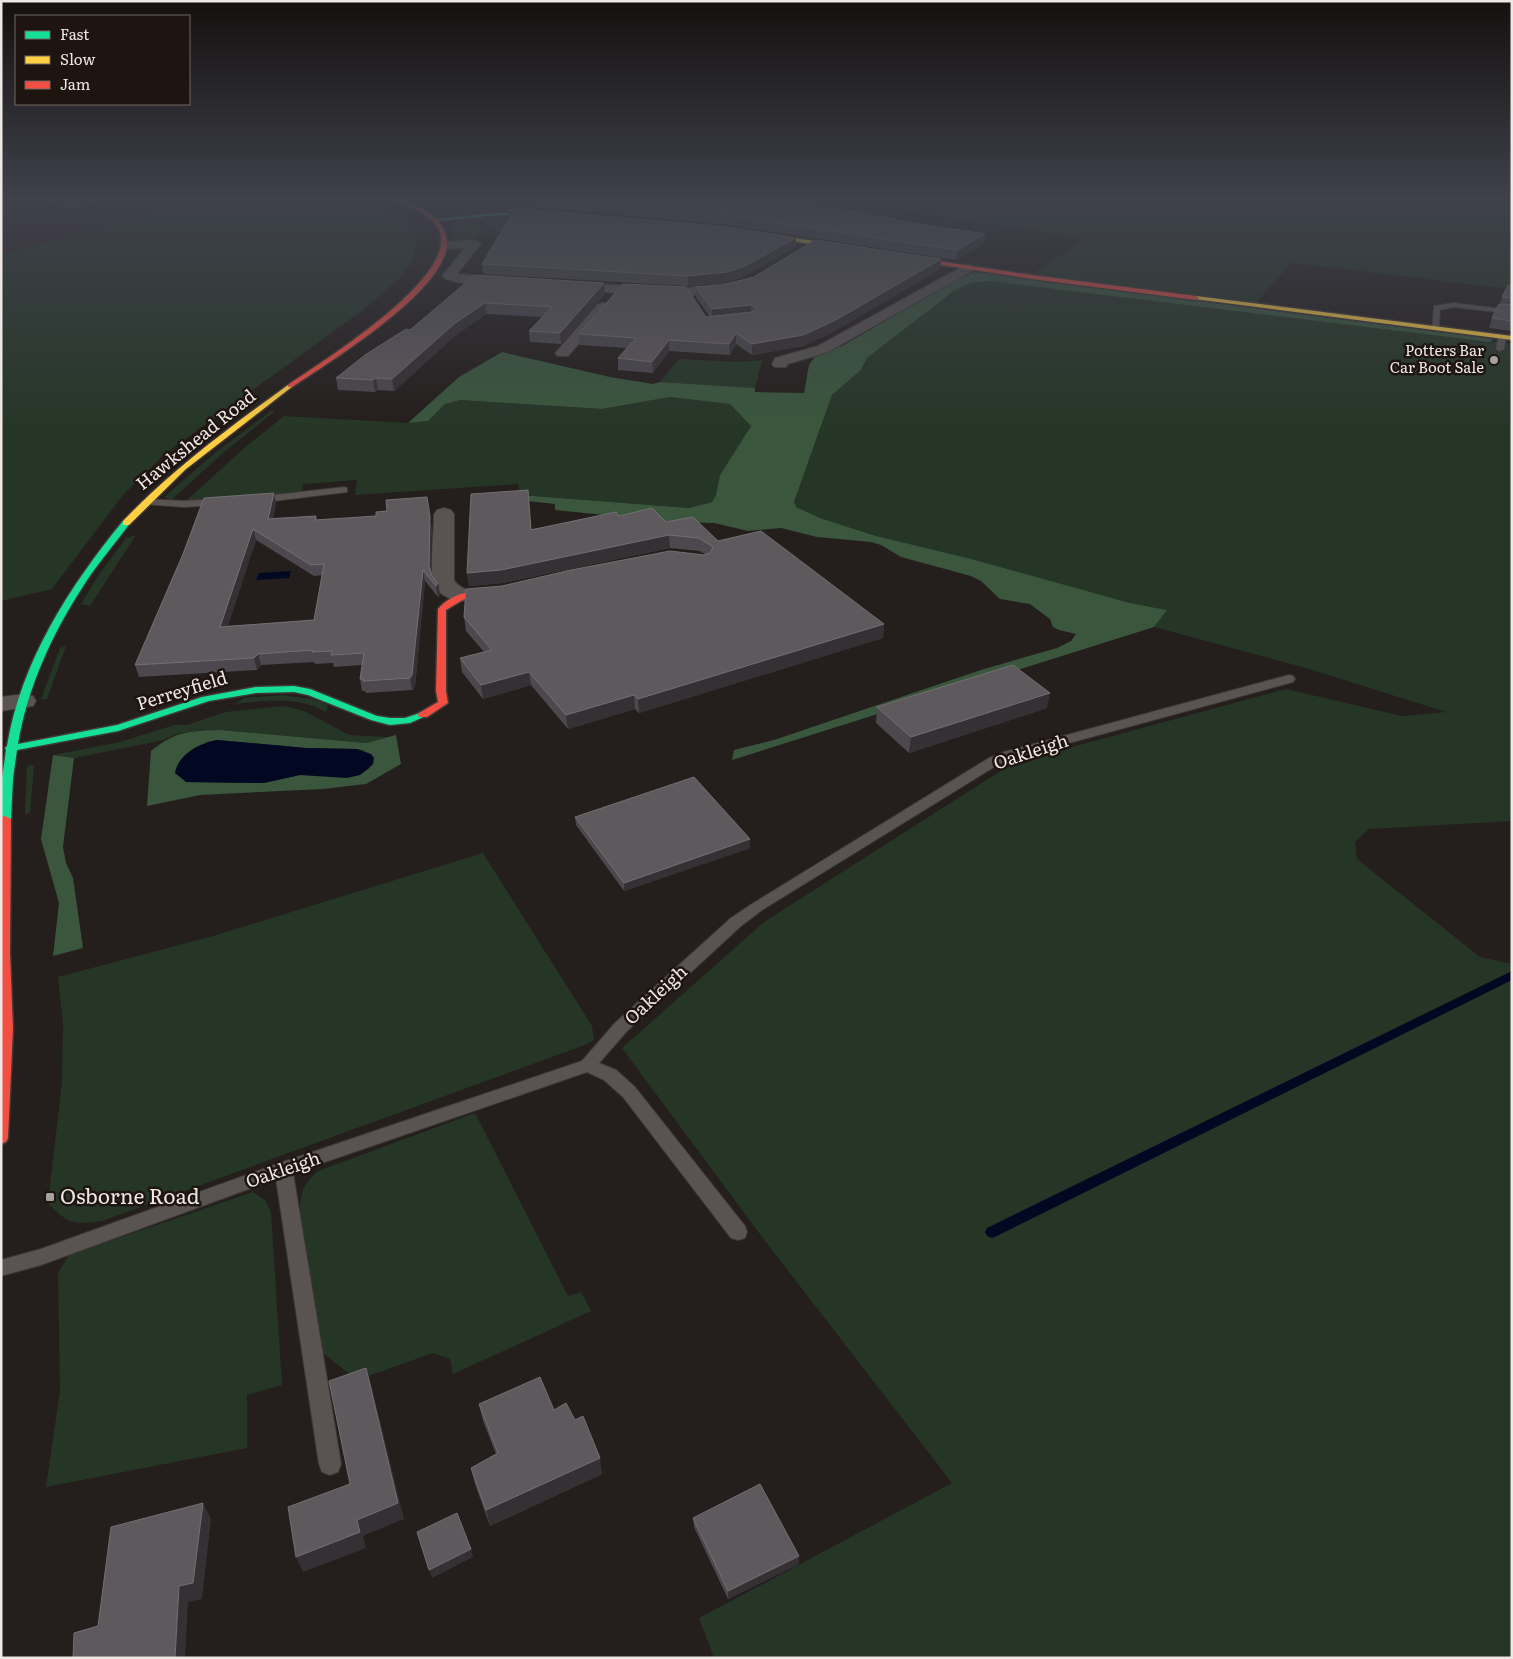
<svg xmlns="http://www.w3.org/2000/svg" width="1513" height="1659" viewBox="0 0 1513 1659" font-family="Literata,serif">
  <style>
    .education { fill: #312126 }
    .green { fill: #253626 }
    .forest { fill: #3a573d; fill-rule: evenodd }
    .water { fill: #030822 }
    .lines { fill: none; stroke-linecap: round; stroke-linejoin: round }
    .stream { fill: #030822; fill-rule: evenodd }
    .lane-casing { stroke: #3e3837; stroke-width: 2 }
    .street-casing { stroke: #3e3837; stroke-width: 2 }
    .fast-casing { stroke: #3e3837; stroke-width: 3 }
    .slow-casing { stroke: #3e3837; stroke-width: 3 }
    .jam-casing { stroke: #3e3837; stroke-width: 3 }
    .lane { fill: #595452; fill-rule: evenodd }
    .street { fill: #595452; fill-rule: evenodd }
    .fast { fill: #16e098; fill-rule: evenodd }
    .slow { fill: #ffcf43; fill-rule: evenodd }
    .jam { fill: #f24e42; fill-rule: evenodd }
    .wall { fill: #4c484d; fill-rule: evenodd }
    .shaded-wall { fill: #353033 }
    .building { fill: #5e595d; stroke: #746f72; fill-rule: evenodd }
    .poi-dot { fill: #a7a19d; stroke: #1e1410; stroke-width: 2 }
    .labels { text-anchor: middle; stroke-width: 5; stroke-linejoin: round; paint-order: stroke }
    .far-poi-label { font-size: 15px; fill: #eee7e3; stroke: #1e1410; text-anchor: end }
    .street-label { font-size: 18px; fill: #eee7e3; stroke: #1e1410 }
    .near-poi-label { font-size: 21px; fill: #eee7e3; stroke: #1e1410; text-anchor: start }
  </style>
  <rect width="100%" height="100%" fill="#241e1c"/>
  <path class="education" d="M1,199H201L1,255Z"/>
  <path class="green" d="M201,199H358L390,212L407,224L416,236L417,247L411,263L399,279L363,310L166,453L123,495L52,589L1,601V255Z
    M405,199H420L463,215L439,214Z
    M425,199H508C478,224 457,211 425,199Z
    M814,199H1512V289L1291,263L1256,303L1033,274L1085,239L855,203Z
    M499,216L611,223L498,232L474,218Z
    M472,220L493,232L489,236L477,235L472,240L455,241L449,224L456,221Z
    M989,281L1512,344V821L1369,829L1355,842L1357,859L1480,957L1512,964V1658H714L699,1618L952,1483L762,1237L622,1048L764,922L1013,763L1286,689L1402,716L1446,712L1306,668L1154,627L1167,610L1130,603L876,536L820,518L796,507L794,502L832,395L861,370L867,358L955,290L971,283Z
    M679,359L739,362L764,360L762,361L755,388L660,382Z
    M670,397L730,404L751,426L720,475L716,495L712,502L689,508L520,495L518,484L355,495L357,480L303,484L302,491L293,495L208,501L187,500L243,449L284,416L408,423L428,421L445,404L460,400L602,409Z
    M271,411H275L222,454L171,500L164,497L216,452Z
    M136,535L90,606L81,604L98,576L126,538Z
    M66,646L47,699H41L60,648Z
    M283,695L312,699L328,705L326,712C298,696 266,700 235,704L244,698Z
    M284,706L304,711L349,735L387,737L366,743L220,730L192,731L174,735L164,740L74,758L53,755L120,742L174,725H187L225,712Z
    M34,765L30,813L25,815L27,766Z
    M483,853L592,1026L594,1040L585,1045L102,1221C73,1225 68,1224 48,1203L62,1082L63,1023L58,977L213,936Z
    M475,1113L568,1296L581,1292L591,1311L453,1374L450,1359L433,1353L357,1380L323,1353L300,1211C301,1191 303,1184 318,1171Z
    M253,1192L265,1200L271,1212L282,1385L247,1395V1448L46,1487L60,1391L58,1273L69,1255Z"/>
  <path class="forest" d="M975,272L1493,339L1490,342L989,281L971,283L955,290L867,358L861,370L832,395L794,502L796,507L820,518L876,536L967,558L1130,603L1167,610L1154,627L732,760L734,750L774,740L981,670L1057,648L1071,641L1076,634L1059,630L1053,627L1050,619L1030,604L1000,599L981,581L971,576L901,557L881,545L871,542L817,537L781,528L748,531L714,523L674,522L555,510V504L527,501L520,495L689,508L712,502L716,495L720,475L751,426L730,404L670,397L602,409L460,400L445,404L428,421L408,423L459,377L502,352L610,377L653,384L660,382L755,388V392L804,393L809,365L816,355L842,346L961,277Z
    M220,730L366,743L396,735L401,764L366,784L323,789L200,795L147,806L151,751C175,731 190,731 220,730ZM217,740L306,748L357,749L365,751L314,775H300L263,783L186,782L207,742Z
    M53,755L74,758L63,847L66,863L73,878L83,948L53,956L59,903L41,839Z"/>
  <path class="water" d="M291,571L289,578L256,580L259,573Z
    M217,740L306,748L357,749L371,754L374,758L373,764L368,769L360,775L347,778L300,775L264,783L186,782L175,773C178,754 200,743 217,740Z"/>
  <g class="lines">
    <path class="stream" d="M1512,971V980L997,1236L992,1238L987,1236L985,1232L987,1228Z"/>
    <defs>
      <path id="lane" d="M45,199L77,203L114,199L77,207L48,204L45,202Z
        M1454,303L1512,310V314L1454,307L1440,310L1439,328L1432,330L1434,306Z
        M1499,335L1506,337L1504,349L1500,351L1496,349Z
        M344,487L347,488V492L257,503L252,500L257,497Z
        M146,499L184,501L220,499L225,502L220,505L184,507L143,504L141,502Z
        M1289,675L1293,676L1295,679L1293,682L1014,758L999,764L762,910L741,926L627,1031L599,1063L616,1070L635,1087L745,1226L747,1232L745,1238L738,1240L731,1238L623,1097L604,1080L587,1072L293,1173L341,1464L338,1472L330,1475L322,1472L319,1464L276,1179L41,1265L1,1276V1260L41,1249L277,1164L582,1061L615,1023L731,918L752,904L989,758L1004,752Z"/>
      <path id="street" d="M475,240L481,244L457,274L507,278L512,279L514,282L512,285C500,288 450,285 442,276L465,248L445,249L439,245L441,242Z
        M967,264L974,268L972,271L828,352L788,364L786,367H774L772,364L775,358L818,346Z
        M567,282L677,289L734,283L741,287L734,291L677,297L562,289L560,286Z
        M603,303L608,304L610,307L608,310L568,356H558L555,353L558,350L598,304Z
        M444,508L451,510L454,514V580C457,587 467,588 472,595L469,600C456,603 437,596 433,582C430,569 434,529 434,514L437,510Z
        M24,694L33,696L36,701L33,706L1,711V697Z"/>
      <path id="fast" d="M546,212L548,214L497,215L434,221L432,220L497,213Z
        M123,521L130,523C114,545 96,565 82,588C52,634 27,689 18,744L117,725L202,697L256,687L294,686L310,689L377,716L390,718H405L423,712L428,715L410,723L390,725L371,720L308,695L294,692L256,693L209,701L118,731L17,750L13,778L11,819L9,821H1L2,778L6,750L5,748L7,746C21,661 70,586 123,521Z"/>
      <path id="slow" d="M760,233L849,246L852,248L849,250L758,236Z
        M1196,296L1512,336V340L1194,299Z
        M288,385L293,386L186,469L129,525H123V521C173,469 230,427 288,385Z"/>
      <path id="jam" d="M393,199C408,199 426,209 437,220C447,231 450,245 443,259C424,303 333,360 292,387H288V385C320,363 461,276 439,230C430,212 409,208 393,199Z
        M904,256L1032,275L1196,296L1199,298L1196,300L1032,279L902,259Z
        M503,588L507,591L506,593L466,598L446,610V691L448,703L427,717H419L418,715L419,713L438,702L436,691L438,609C454,590 480,590 503,588Z
        M5,816L11,819L10,953L13,1028L8,1138L6,1142L1,1144V817Z"/>
    </defs>
    <use href="#lane" class="lane-casing"/>
    <use href="#street" class="street-casing"/>
    <use href="#fast" class="fast-casing"/>
    <use href="#slow" class="slow-casing"/>
    <use href="#jam" class="jam-casing"/>
    <use href="#lane" class="lane"/>
    <use href="#street" class="street"/>
    <use href="#fast" class="fast"/>
    <use href="#slow" class="slow"/>
    <use href="#jam" class="jam"/>
  </g>
  <path class="wall" d="M67,199H96L77,201Z
    M497,199H679L710,203L716,199H810V205L872,214V215L897,219V220L985,234L984,244L956,260L729,225L526,206L502,208Z
    M508,210L796,238V247L743,277L727,282L688,286L483,274L482,264L509,219Z
    M941,259L940,269L833,332L803,346L752,355L736,344L730,355L669,351L653,373L618,370V358L627,348L580,345L579,334L710,317L696,297V287L722,285Z
    M475,275L605,294L561,344L530,342L529,331L542,317L486,314L456,335L394,391L378,390L375,392L338,390L336,378L410,330Z
    M1512,285V331L1489,328L1492,318L1500,304L1502,297Z
    M276,503L273,518L316,516L317,520L432,527L430,572L432,576L438,583L440,595L438,597L425,581L415,687L412,690L366,693L365,691H362L360,679L362,665L334,667L333,663L315,664L314,662L261,665L257,670L139,677L135,665ZM256,540L314,576L322,575L314,620L227,626Z
    M529,503L531,529L619,516L666,522L718,541L884,624L883,638L639,713L635,709L568,729L531,685L483,699L462,672L460,658L484,652L466,631L464,617L502,586L706,555L700,551L670,548L503,583L469,586L467,573Z
    M877,707L1047,708L909,753L876,723Z
    M575,817L750,839V848L624,891L576,825Z
    M479,1404L554,1410L602,1474L490,1526L475,1484L471,1468L496,1454L483,1421Z
    M693,1518L799,1564L728,1599L694,1527Z"/>
  <path class="shaded-wall" d="M76,199H96L77,201Z
    M507,199H526V206L502,208V200Z
    M809,199H810V207L802,203Z
    M985,234L984,244L956,260L957,250Z
    M796,238V247L743,277L727,282L688,286V276Z
    M941,259L940,269L833,332L803,346L752,355V344Z
    M604,283L605,294L561,344L560,333Z
    M485,303L486,314L456,335L394,391L392,379L454,324Z
    M751,305V315L712,320V309Z
    M736,333V344L730,355L729,344Z
    M669,340V351L653,373L652,362Z
    M376,378L378,390L375,392L373,380Z
    M274,493L276,503L271,529L268,519Z
    M430,516L432,527L430,576L429,565Z
    M253,529L256,540L224,639L220,627Z
    M669,535L670,548L503,583L469,586L467,573Z
    M423,570L425,581L415,687L412,690L410,678Z
    M438,583L440,595L438,597L436,586Z
    M884,624L883,638L639,713L638,699Z
    M258,654L261,665L257,670L254,658Z
    M529,672L531,685L483,699L481,685Z
    M1050,693L1047,708L909,753L911,737Z
    M634,695L635,709L568,729L566,715Z
    M750,839V848L624,891V883Z
    M366,1368L371,1384L404,1519L363,1536L366,1548L303,1572L296,1557L357,1520Z
    M600,1458L602,1474L490,1526L486,1510Z
    M203,1503L211,1519L202,1599L188,1602L185,1658H175L179,1586Z
    M471,1549L473,1557L432,1578L429,1570Z
    M799,1556V1564L728,1599V1591Z"/>
  <path class="building" d="M542,199H679L710,203L716,199H809L802,203L809,204L807,205L867,213L872,214L870,215L897,219L895,220L985,234L957,250L729,216Z
    M525,209L729,227L796,238L743,267L727,272L688,276L482,264L511,216L508,210Z
    M815,240L941,259L834,321L803,335L752,344L736,333L729,344L669,340L652,362L618,358L636,338L579,334L623,284L686,287L706,317L752,312L757,308L751,305L712,309L696,287L722,285L754,277Z
    M475,275L604,283L560,333L529,331L552,307L485,303L454,324L392,379L376,378L373,380L336,378L365,355L406,329L410,330Z
    M1508,285H1512V298L1502,297Z
    M1499,304L1512,305V321L1492,318Z
    M528,490L531,530L616,512L619,516L652,508L666,522L693,517L718,541L761,531L884,624L638,699L634,695L566,715L529,672L481,685L460,658L492,650L464,617L466,589L502,586L571,570L670,551L704,555L710,553L713,547L699,538L669,535L501,570L467,573L471,494Z
    M274,493L268,519L316,516L315,520L376,516V512L387,511L386,500L427,497L430,516L429,565L432,576L438,583L436,586L423,570L412,675L410,678L363,681L364,679H360L364,653L331,655L332,651L312,652L313,650L258,654L254,658L135,665L183,554L204,498ZM253,529L311,565L324,564L314,620L220,627Z
    M1013,665L1050,693L911,737L877,707Z
    M694,777L750,839L624,883L575,817Z
    M366,1368L398,1503L357,1520L360,1532L296,1557L288,1507L350,1484L329,1381Z
    M540,1377L554,1410L566,1403L575,1420L583,1416L600,1458L486,1510L471,1468L498,1453L479,1404Z
    M760,1484L799,1556L728,1591L693,1518Z
    M203,1503L193,1583L179,1586L175,1658H73L74,1633L98,1626L111,1527Z
    M457,1513L471,1549L429,1570L417,1532Z"/>
  <linearGradient id="sky" x2="0" y2="1"><stop stop-color="#14100f"/><stop offset="0.46" stop-color="#3f414b"/><stop offset="1" stop-color="#3f414b" stop-opacity="0"/></linearGradient>
  <rect width="1513" height="431" fill="url(#sky)"/>
  <g class="poi-dot">
    <circle cx="1494" cy="360" r="5"/>
    <rect x="45" y="1192" width="10" height="10" rx="2.5"/>
  </g>
  <g class="labels">
    <g class="far-poi-label">
      <text x="1484" y="356">Potters Bar<tspan x="1484" dy="17">Car Boot Sale</tspan></text>
    </g>
    <g class="street-label">
      <text transform="translate(196 440) rotate(-39)" y="6">Hawkshead Road</text>
      <text transform="translate(182 691) rotate(-17)" y="6">Perreyfield</text>
      <text transform="translate(1031 752) rotate(-18)" y="6">Oakleigh</text>
      <text transform="translate(656 995) rotate(-43)" y="6">Oakleigh</text>
      <text transform="translate(283 1170) rotate(-19)" y="6">Oakleigh</text>
    </g>
    <g class="near-poi-label">
      <text x="60" y="1204">Osborne Road</text>
    </g>
  </g>
  <rect width="1513" height="1659" fill="none" stroke="#eee7e3" stroke-width="5"/>
  <rect x="15" y="15" width="175" height="90" fill="#1e1410" stroke="#716864"/>
  <rect x="25" y="31" width="25" height="8" fill="#16e098" stroke="#716864"/>
  <text x="60" y="40" font-size="15" fill="#eee7e3">Fast</text>
  <rect x="25" y="56" width="25" height="8" fill="#ffcf43" stroke="#716864"/>
  <text x="60" y="65" font-size="15" fill="#eee7e3">Slow</text>
  <rect x="25" y="81" width="25" height="8" fill="#f24e42" stroke="#716864"/>
  <text x="60" y="90" font-size="15" fill="#eee7e3">Jam</text>
</svg>
